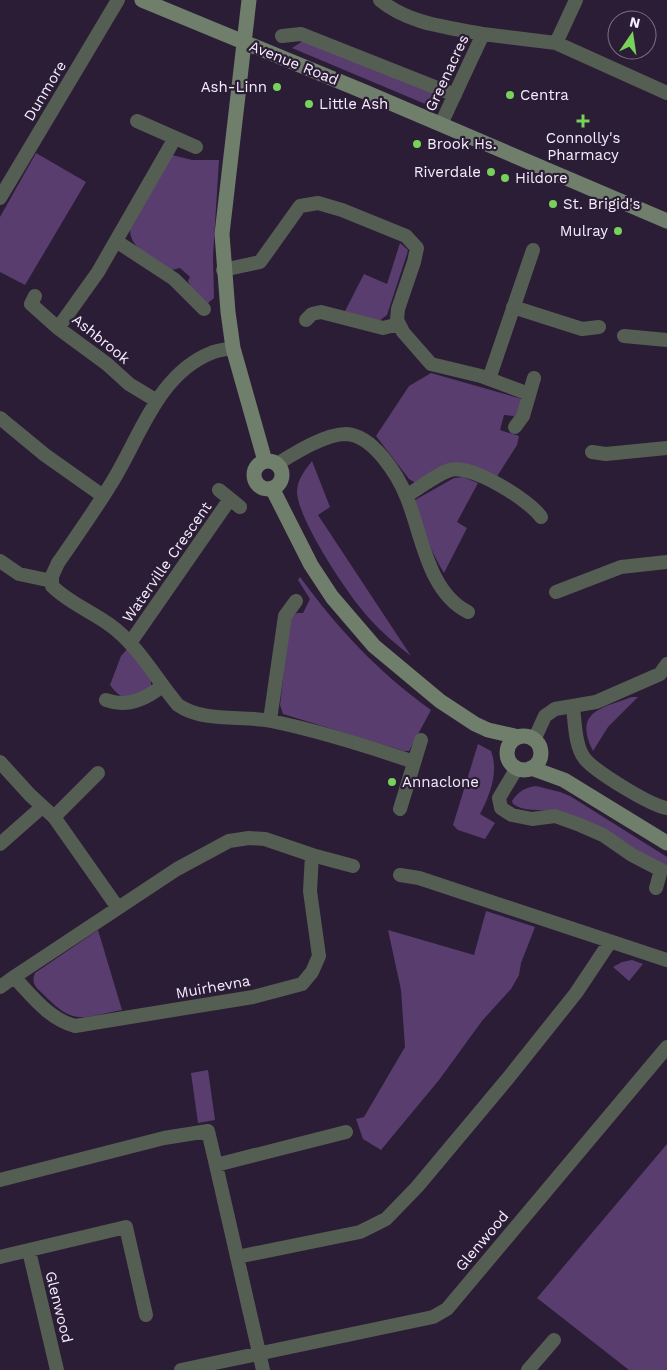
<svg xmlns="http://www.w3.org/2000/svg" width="667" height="1370" viewBox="0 0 667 1370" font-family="'Work Sans',sans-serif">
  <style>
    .green { fill: #593d6f }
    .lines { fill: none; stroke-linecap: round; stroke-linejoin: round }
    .street { stroke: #555e52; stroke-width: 14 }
    .secondary { stroke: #707e6c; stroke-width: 15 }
    .poi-dot { fill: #78d158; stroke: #2b1d35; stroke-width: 2 }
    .labels { text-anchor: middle; stroke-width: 4.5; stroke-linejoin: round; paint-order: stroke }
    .street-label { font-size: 15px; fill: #f5edfd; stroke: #2b1d35 }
    .poi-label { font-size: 15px; fill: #f5edfd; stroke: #2b1d35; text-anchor: start }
  </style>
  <rect width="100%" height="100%" fill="#2b1d35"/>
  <path class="green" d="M306,39L441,95L438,102L430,106L292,48Z
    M36,153L86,182L25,285L0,272V217Z
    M172,155L192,160H219L213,257L214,298L207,304L190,286L188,281L190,277L180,268L172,270C156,260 130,251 130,229Z
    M400,243L408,250L407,254L387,315L379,321L344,313L364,274L387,284Z
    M431,373L522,399L519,412L514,416L504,415L500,430L519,436L517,445L496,478L475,468L416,483L409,479L376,436L409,386Z
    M312,461L330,507L318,515L411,656C396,644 381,632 368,617C348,595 298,520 297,492C297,480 305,470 312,461Z
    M463,477L478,483L457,522L467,528L444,573C430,550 421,526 415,500L454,478Z
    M300,577C340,631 376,670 431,710L409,751H404L283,714L280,705L290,618L297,613H303L310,599L298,580Z
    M128,648L151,678V688C130,696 126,706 110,685L121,656Z
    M632,697H638L608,727L593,751C573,711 602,708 632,697Z
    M478,744L491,751C499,772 490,795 480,814L495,823L485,839L458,830L453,825Z
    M536,786L560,792L570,796L667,857V868L552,811C539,809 524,812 513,804L512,801C519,791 524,788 536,786Z
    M486,911L535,927L521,963L519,975L511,989L482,1021L439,1080L381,1150L363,1139L356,1119L364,1117L405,1047L401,990L388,930L474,955Z
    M98,930L122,1010C80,1018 74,1026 42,993C35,987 31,982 35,973Z
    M632,960L643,964L629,981L613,967L622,962Z
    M208,1070L215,1120L198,1123L191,1073Z
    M667,1144V1370H629L537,1298Z"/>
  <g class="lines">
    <path class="street" d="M380,0C409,24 447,27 483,34L441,124
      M483,34L556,43L667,93
      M282,36L301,34L455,95
      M556,43L576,0
      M137,121L196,147
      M0,198L118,0
      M116,241L174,279L204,309
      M223,270L260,262L300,206L318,203L342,210L406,236L417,248L414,262L398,309L397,320L403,332L431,364L481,376L529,394
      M35,296L31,304L58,328
      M513,307L582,329L599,327
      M306,320L312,314L321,312L383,328L399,324
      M624,336L667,340
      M233,348C226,349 217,350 211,353C156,375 139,441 109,487C93,513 75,538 58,563L52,576V586C69,603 91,611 110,625C137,644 157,680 178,705C204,723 242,715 271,721C320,731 367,746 414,762
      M489,379L533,250
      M157,401L129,384L107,364L58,328L98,272L175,138
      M0,418L45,455L103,496
      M515,427L523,416L534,378
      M592,452L606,454L667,448
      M277,464C295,453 325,434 346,434C373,435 398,475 407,498C422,535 428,592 468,612
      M219,490L240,507
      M406,496C420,488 435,475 450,470C472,464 529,500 541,517
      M0,561L19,574L52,581
      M556,592L621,567L667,562
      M130,643L230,499
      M106,700C127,708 146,699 162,686
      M573,707C575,723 575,747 585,759C596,772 651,806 667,808
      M270,720L285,616L296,601
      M534,740L545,716L555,709L596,702L660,674L667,664
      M0,762L30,795L54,817L118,908
      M517,768L499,798L501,808L512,815L532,819L555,816L580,825L603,835L632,855L661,870L656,888
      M400,809L421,740
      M54,817L98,773
      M0,844L42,807
      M400,875L419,878L667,960
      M14,977L177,869L229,841L249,838L265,839L312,855L353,866
      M0,987L14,977C32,996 49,1019 75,1026L253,997L302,984L312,972L319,956L310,891L312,855
      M0,1180L164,1138L208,1131L216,1165
      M29,1251L57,1370
      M0,1257L126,1227L146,1315
      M237,1257L360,1232L386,1219L417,1187L509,1077L576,993L610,942
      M181,1370L433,1317L447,1309L667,1047
      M263,1370L216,1165L346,1132
      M528,1370L554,1340"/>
    <path class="secondary" d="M142,0L365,92L667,221
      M249,0L222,234L228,312L233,348L265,461
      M254 475a14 14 0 1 1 28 0a14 14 0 1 1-28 0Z
      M272,488L311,565L332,597L374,646L440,701L475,724L488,730L519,737
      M507 753a17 17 0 1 1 34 0a17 17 0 1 1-34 0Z
      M531,768L564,780L667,843"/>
  </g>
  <g class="poi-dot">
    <circle cx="277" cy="87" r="5"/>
    <circle cx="510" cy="95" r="5"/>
    <circle cx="309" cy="104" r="5"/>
    <path d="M580.5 113.5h5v5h5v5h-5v5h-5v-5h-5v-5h5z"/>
    <circle cx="417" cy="144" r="5"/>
    <circle cx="491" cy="172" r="5"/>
    <circle cx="505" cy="178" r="5"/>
    <circle cx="553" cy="204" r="5"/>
    <circle cx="618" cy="231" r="5"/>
    <circle cx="392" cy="782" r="5"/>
  </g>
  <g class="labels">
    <g class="street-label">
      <text transform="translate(294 63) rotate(22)" y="5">Avenue Road</text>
      <text transform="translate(447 73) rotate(-65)" y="5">Greenacres</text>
      <text transform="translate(45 91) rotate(-59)" y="5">Dunmore</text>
      <text transform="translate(101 339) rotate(39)" y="5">Ashbrook</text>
      <text transform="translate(167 562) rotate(-55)" y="5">Waterville Crescent</text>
      <text transform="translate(213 987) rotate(-10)" y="5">Muirhevna</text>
      <text transform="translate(482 1241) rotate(-50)" y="5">Glenwood</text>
      <text transform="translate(59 1307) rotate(76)" y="5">Glenwood</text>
    </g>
    <g class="poi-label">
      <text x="267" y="92" text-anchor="end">Ash-Linn</text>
      <text x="520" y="100">Centra</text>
      <text x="319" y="109">Little Ash</text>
      <text x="583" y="143" text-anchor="middle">Connolly's<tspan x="583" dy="17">Pharmacy</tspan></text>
      <text x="427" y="149">Brook Hs.</text>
      <text x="481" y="177" text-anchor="end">Riverdale</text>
      <text x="515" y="183">Hildore</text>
      <text x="563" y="209">St. Brigid's</text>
      <text x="608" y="236" text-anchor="end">Mulray</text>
      <text x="402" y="787">Annaclone</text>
    </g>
  </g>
  <g transform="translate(632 35) rotate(13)"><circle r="24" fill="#2b1d35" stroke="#7c7085"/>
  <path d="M0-4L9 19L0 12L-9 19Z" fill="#78d158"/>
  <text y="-8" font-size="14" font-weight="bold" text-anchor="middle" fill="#f5edfd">N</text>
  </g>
</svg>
